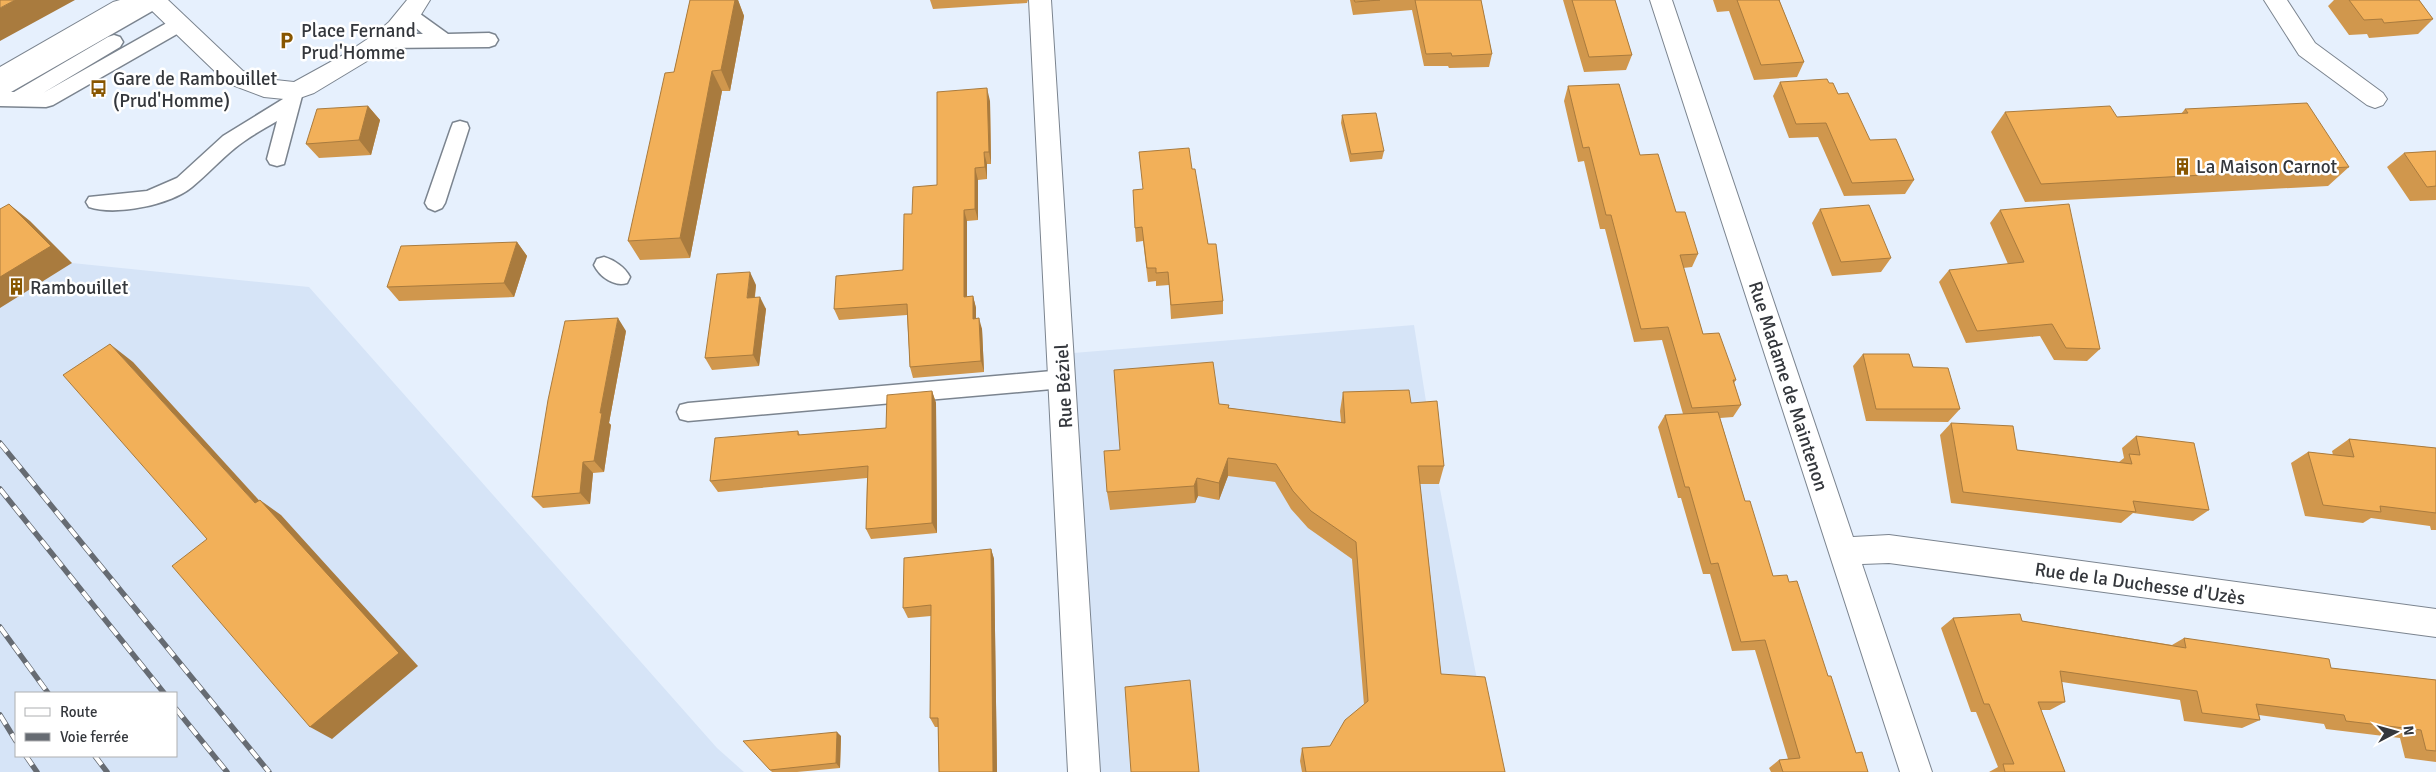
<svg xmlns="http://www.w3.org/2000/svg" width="2436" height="772" viewBox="0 0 2436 772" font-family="Signika,sans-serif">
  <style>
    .built { fill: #d6e4f7; fill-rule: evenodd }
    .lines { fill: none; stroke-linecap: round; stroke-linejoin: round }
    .lane-casing { stroke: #7b848f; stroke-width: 3 }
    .street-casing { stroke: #7b848f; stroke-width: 2 }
    .lane { fill: #fff; fill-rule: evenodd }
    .street { fill: #fff; fill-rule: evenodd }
    .rail-casing { stroke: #666b72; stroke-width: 5.5 }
    .rail { stroke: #fff; stroke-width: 4; stroke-dasharray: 11; stroke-linecap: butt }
    .wall { fill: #d0974d }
    .shaded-wall { fill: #a97b3e }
    .building { fill: #f2b059; stroke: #a97b3e }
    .labels { text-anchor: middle; stroke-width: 5; stroke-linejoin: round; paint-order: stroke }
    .poi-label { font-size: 19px; fill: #34373c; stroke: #fff; text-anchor: start }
    .street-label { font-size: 19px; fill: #34373c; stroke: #fff }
  </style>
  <rect width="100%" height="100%" fill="#e6f0fd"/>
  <path class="built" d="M49,240L72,263L309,287L717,748L744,772H0V256L9,263ZM16,693H176V756H16Z
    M1414,325L1439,484L1495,772H1084L1061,354Z"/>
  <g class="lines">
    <defs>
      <path id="lane" d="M144,0H163L164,2L161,6L11,92H14L108,37L114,35L120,37L123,42L120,47L43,93L172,20L178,19L184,20L187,25L184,30L53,105L46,107L0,106V81Z
        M410,9L416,11L448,34L489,33L495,35L498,40L495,45L489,47L382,48L376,46L373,41L376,36L382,34H423L401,15L404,11Z
        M293,89L300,91L302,96L284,164L277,166L270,164L267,159L277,121C264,129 248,137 235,148C220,160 207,175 192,187C170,205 116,216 89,207L86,202L89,197L147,191L177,178L223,136L283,99L286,91Z
        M460,121L467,123L469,128L445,203L442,208L435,211L428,208L425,203L451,128L453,123Z
        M604,257C614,260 625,267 630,277L627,283C614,287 600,277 594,265L597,259Z
        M1063,370L1070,373L1074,379L1070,385L1063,388L688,421L680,419L677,412L680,405L688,403Z"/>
      <path id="street" d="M120,0H168L243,71L266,79L294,82L345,54L375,34L389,22L407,0H430L417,21L392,46L314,93L294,100L264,97L227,83L149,8L129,14L8,84L0,87V67L113,2Z
        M1029,0H1051L1100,772H1068Z
        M1650,0H1672L1853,537L1889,535L2436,609V637L1889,563L1862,564L1932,772H1900Z
        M2264,0H2287L2315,43L2383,93L2387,99L2383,105L2375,108L2367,105L2299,55Z"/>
    </defs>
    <use href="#lane" class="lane-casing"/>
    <use href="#street" class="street-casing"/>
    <use href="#lane" class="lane"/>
    <use href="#street" class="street"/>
    <defs>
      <path id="rail" d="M0,443L269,772
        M0,489L164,693
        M0,627L48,693
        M176,709L227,772
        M0,715L16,741
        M26,756L37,772
        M95,756L107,772"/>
    </defs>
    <use href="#rail" class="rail-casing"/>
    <use href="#rail" class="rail"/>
  </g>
  <path class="wall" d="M690,0H738L744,16L730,91H722L690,258L640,260L628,241L674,72Z
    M930,0H1028L1027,3L933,9Z
    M1350,0H1481L1492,54L1489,67L1449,68L1448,66H1424L1412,10L1353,15Z
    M1563,0H1615L1632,55L1626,70L1584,72Z
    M1713,0H1780V2L1804,62L1797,77L1754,80L1729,11L1717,12Z
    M2334,0H2419L2433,19L2418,34L2369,38L2367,34L2349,35L2328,6Z
    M1780,82L1829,83L1838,94L1870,140L1914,180L1905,194L1844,196L1818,137L1789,138L1773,96Z
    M1568,86L1640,155L1676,212L1698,254L1692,267L1683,268L1703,334L1736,380L1734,383L1741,405L1733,417L1720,418L1745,501L1773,576L1828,676L1856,753L1868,772H1771L1769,768L1779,760L1788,759L1755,650L1732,651L1710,574H1703L1681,498H1678L1658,427L1665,415L1683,414L1662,340L1634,342L1605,229H1600L1584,161L1578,162L1564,101Z
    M990,101L991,164H987V179L978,180V220L967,221V297L973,296L976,308V318L982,329L984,372L913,378L910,367L907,315L839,320L834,309L903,270L912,214L937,185Z
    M368,106L380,120L371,155L319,158L306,144Z
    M2185,109L2349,167L2328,186L2025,202L1991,132L2005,112L2117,117L2181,114Z
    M1342,115L1384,151L1382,159L1350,162L1341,123Z
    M2436,151V200L2410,201L2387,167L2404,153Z
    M1192,169L1208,244L1223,301V314L1171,319L1169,285L1156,286V281L1148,282L1143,241L1136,242L1135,228Z
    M1820,209L1891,258L1881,272L1832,276L1812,223Z
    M2000,210L2100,349L2087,361L2054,360L2040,336L1966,343L1939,282L1949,270L2008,264L1990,223Z
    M517,242L527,256L514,297L399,301L387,287Z
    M756,285L755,297L766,309L759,366L712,370L705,358Z
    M626,331L609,423L611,425L604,472L593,473L590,504L543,508L532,497Z
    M1863,354L1913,367L1960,409L1948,422L1866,421L1853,366Z
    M932,391L936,403L937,533L871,539L866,529L867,478L718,492L710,481L798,431L800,435L886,428Z
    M1343,392L1411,403L1444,466L1439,484H1420L1441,674L1505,772H1302L1300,761L1302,748L1330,746L1364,705L1352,559L1308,528L1291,509L1275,482L1228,476L1219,500L1198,496L1195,503L1110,510L1107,492L1120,450L1219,404L1229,408L1341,422L1340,411Z
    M1951,423L2017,450L2119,462L2124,458L2122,448L2136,436L2209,510L2193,521L2133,513L2121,523L1951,503L1940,435Z
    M2349,439L2436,448V530H2431L2430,526L2371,518L2363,523L2305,516L2291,463L2308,452L2333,455L2332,451Z
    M991,549L994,559L997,772H939L938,727H935L930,718L931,616L908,618L903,608Z
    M1953,618L2022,621L2172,645L2184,638L2331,668L2436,680V762L2405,758L2400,738L2326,729L2324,724L2259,715L2260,720L2242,728L2184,721L2180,700L2062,682L2065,702L2050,710H2041L2065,772H1989L1998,767L1976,712H1971L1941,628Z
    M841,736L840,768L797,772H772L770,770Z"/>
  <path class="shaded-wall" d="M15,0H75L0,41V8Z
    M735,0H738L744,16L730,91L721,70Z
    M712,71L722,91L690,258L680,238Z
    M987,88L990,101L991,164L989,152Z
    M368,106L380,120L371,155L359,140Z
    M984,152L987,164V179L985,167Z
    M975,168L978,180V220L975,209Z
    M9,204L30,221L72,263L0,308V277Z
    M964,210L967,221V308L964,297Z
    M517,242L527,256L514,297L504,283Z
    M750,272L756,285L753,310L747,298Z
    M973,296L976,308V330L973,319Z
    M760,297L766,309L759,366L753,355Z
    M618,318L626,331L609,423L611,425L604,472L594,461L600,413Z
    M979,318L982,329L984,372L981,361Z
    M110,344L133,362L276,519L255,503Z
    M932,391L936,403L937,533L932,523Z
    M1228,458V476L1219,500V483Z
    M583,462L593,473L590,504L580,493Z
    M1197,478L1198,496L1195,503L1194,486Z
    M260,500L281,515L418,666L332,739L310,727Z
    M991,549L994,559L997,772H993Z
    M837,732L841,736L840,768L836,763Z"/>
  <path class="building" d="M0,0H15L0,8Z
    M690,0H735L721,70L712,71L680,238L628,241L665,73L674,72Z
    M1354,0H1380L1355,2Z
    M1415,0H1481L1492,54L1452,56L1451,53L1426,54Z
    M1572,0H1615L1632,55L1589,57Z
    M1737,0H1779L1804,62L1761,65Z
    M2349,0H2419L2433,19L2384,23L2382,19L2364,20Z
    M1827,79L1829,83H1833L1838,94L1848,93L1870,140L1896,139L1914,180L1852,183L1826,123L1796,124L1780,82Z
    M1619,84L1640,155L1658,154L1676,212H1685L1698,254L1680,255L1703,334L1719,333L1736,380H1733L1741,405L1692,408L1668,327L1641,329L1611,215H1606L1589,147L1583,148L1568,86Z
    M987,88L989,152H984L985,167L975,168V209L964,210V297L973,296V319L979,318L981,361L910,367L907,304L834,309L836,276L903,270L904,214H912L913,187L937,185V92Z
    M2307,103L2349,167L2041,184L2005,112L2110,106L2117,117L2188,113L2185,109Z
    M368,106L359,140L306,144L317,109Z
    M1376,113L1384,151L1351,154L1342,115Z
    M1189,148L1192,169H1195L1208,244H1216L1223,301L1171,305L1168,272L1156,273V268H1147L1142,227L1135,228L1133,190L1143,189L1139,152Z
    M2436,151V186L2427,187L2404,153Z
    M9,204L51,246L0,277V209Z
    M2069,204L2100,349L2066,348L2052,324L1977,331L1949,270L2024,262L2000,210Z
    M1869,205L1891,258L1841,262L1820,209Z
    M517,242L504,283L387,287L401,246Z
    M750,272L747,298L760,297L753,355L705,358L717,274Z
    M618,318L600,413H602L594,461L583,462L580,493L532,497L548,400L565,321Z
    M110,344L255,503L260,500L399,653L310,727L172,566L207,539L63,375Z
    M1863,354H1909L1913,367L1948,368L1960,409H1876Z
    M1213,362L1219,404L1229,405L1228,408L1345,423L1343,392L1409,390L1411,403L1437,401L1444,466H1418L1441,674L1485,677L1505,772H1306L1302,748L1330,746L1345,720L1368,701L1356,542L1311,511L1293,491L1276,464L1228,458L1219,483L1197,478L1194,486L1107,492L1104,451L1120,450L1114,370Z
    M932,391V523L866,529L868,466L710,481L715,438L798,431V435L886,428L887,395Z
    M1718,412L1745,501H1750L1773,576L1787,575L1789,582L1797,581L1828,676H1831L1856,753L1862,752L1868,772H1783L1779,760L1800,758L1765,640L1741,642L1718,563L1711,564L1689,487H1685L1665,415Z
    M1951,423L2013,426L2017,450L2132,464L2129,454L2140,455L2136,436L2194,443L2209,510L2133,501L2136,512L1963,492Z
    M2349,439L2436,448V513L2380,506L2381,512L2323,505L2308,452L2354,457Z
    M991,549L993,772H939L938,718H930L931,605L903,608L904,558Z
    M2020,614L2022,621L2186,648L2184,638L2329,659L2331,668L2436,680V751L2426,750L2421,730L2346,721L2344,715L2256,704L2260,720L2202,713L2197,691L2060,671L2065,702H2038L2065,772H2005L2003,764H2014L1989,704H1984L1953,618Z
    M1190,680L1199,772H1131L1125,687Z
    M837,732L836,763L770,770L743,741Z"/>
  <defs>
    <symbol id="parking-bare" viewBox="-9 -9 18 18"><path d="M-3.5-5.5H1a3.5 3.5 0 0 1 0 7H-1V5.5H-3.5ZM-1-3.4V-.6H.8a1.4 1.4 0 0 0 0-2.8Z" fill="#885600" stroke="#fff" stroke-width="2.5" paint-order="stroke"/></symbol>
    <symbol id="bus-bare" viewBox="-9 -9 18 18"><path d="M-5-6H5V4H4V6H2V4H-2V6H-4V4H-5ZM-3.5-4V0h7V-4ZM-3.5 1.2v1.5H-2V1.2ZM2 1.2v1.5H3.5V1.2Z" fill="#885600" stroke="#fff" stroke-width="2.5" paint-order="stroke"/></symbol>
    <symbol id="building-bare" viewBox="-9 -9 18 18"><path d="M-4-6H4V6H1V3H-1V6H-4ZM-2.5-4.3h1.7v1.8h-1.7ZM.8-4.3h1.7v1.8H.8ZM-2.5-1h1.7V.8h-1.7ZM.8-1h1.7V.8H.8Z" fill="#885600" stroke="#fff" stroke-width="2.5" paint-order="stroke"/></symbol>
  </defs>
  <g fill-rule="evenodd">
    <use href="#parking-bare" x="274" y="28" width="25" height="25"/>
    <use href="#bus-bare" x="86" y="76" width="25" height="25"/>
    <use href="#building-bare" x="2170" y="154" width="25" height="25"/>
    <use href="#building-bare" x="4" y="274" width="25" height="25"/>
  </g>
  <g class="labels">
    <g class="poi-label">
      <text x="301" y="37">Place Fernand<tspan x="301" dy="22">Prud'Homme</tspan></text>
      <text x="113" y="85">Gare de Rambouillet<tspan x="113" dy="22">(Prud'Homme)</tspan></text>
      <text x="2196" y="173">La Maison Carnot</text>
      <text x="30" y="294">Rambouillet</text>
    </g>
    <g class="street-label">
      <text transform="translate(1063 386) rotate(-93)" y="7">Rue Béziel</text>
      <text transform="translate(1789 386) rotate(72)" y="7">Rue Madame de Maintenon</text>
      <text transform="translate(2140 583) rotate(8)" y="7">Rue de la Duchesse d'Uzès</text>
    </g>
  </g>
  <rect x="15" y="692" width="162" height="65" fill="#ffffff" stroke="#aeafb1"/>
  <rect x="25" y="708" width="25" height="8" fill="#ffffff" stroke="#aeafb1"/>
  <text x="60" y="717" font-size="15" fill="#34373c">Route</text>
  <rect x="25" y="733" width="25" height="8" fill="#666b72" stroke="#aeafb1"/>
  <text x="60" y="742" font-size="15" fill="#34373c">Voie ferrée</text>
  <g transform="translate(2396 732) rotate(84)" stroke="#ffffff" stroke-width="4" paint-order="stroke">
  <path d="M0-4L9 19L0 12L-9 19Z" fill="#34373c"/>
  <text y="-8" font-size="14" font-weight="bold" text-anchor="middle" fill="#34373c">N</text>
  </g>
</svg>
